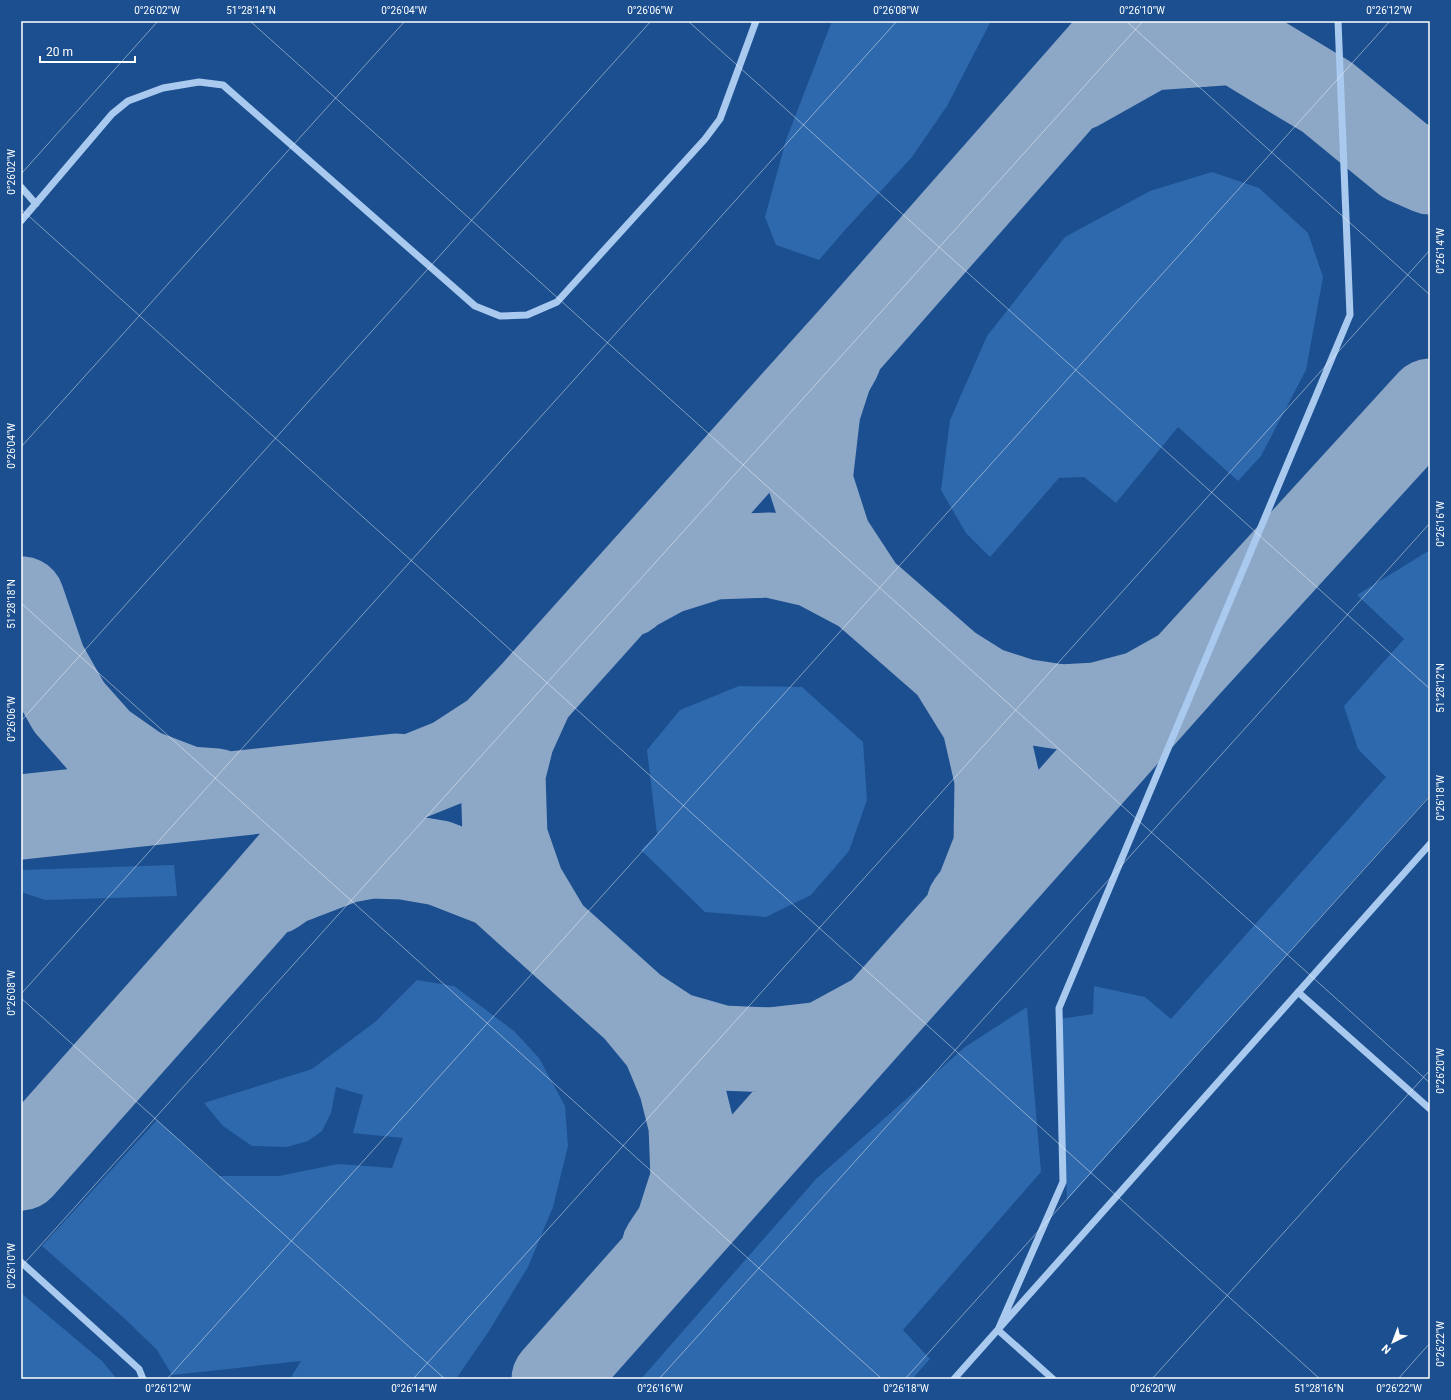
<svg xmlns="http://www.w3.org/2000/svg" width="1451" height="1400" viewBox="0 0 1451 1400" font-family="Roboto,sans-serif">
  <style>
    .green { fill: #2e69ad }
    .lines { fill: none; stroke-linecap: round; stroke-linejoin: round }
    .taxiway { stroke: #8da7c7; stroke-width: 85 }
    .minor { stroke: #a9c9ee; stroke-width: 7 }
    .ticks { fill: none; stroke: #fff; stroke-width: 1; stroke-opacity: 0.45 }
    .neatline { fill: none; stroke: #fff; stroke-width: 1.5 }
    .ticks-label { font-size: 10px; text-anchor: middle; fill: #fff }
  </style>
  <rect width="100%" height="100%" fill="#1b4f8f"/>
  <path class="green" d="M832,21H991L947,106L912,157L845,230L819,260L776,245L765,217L786,140Z
    M1212,172L1259,188L1308,233L1323,277L1306,370L1261,456L1238,481L1178,427L1116,503L1084,477L1059,478L990,557L966,533L941,490L950,420L987,336L1065,237L1150,191Z
    M1430,550V795L1067,1200L1059,1019L1093,1014L1094,986L1145,997L1171,1019L1386,777L1358,749L1344,706L1404,639L1357,595Z
    M739,686L802,687L863,742L867,800L849,851L811,895L766,917L705,912L641,850L657,834L647,750L680,710Z
    M174,865L177,896L45,900L21,892V870Z
    M417,980L454,986L514,1031L539,1058L565,1106L568,1146L553,1207L528,1267L489,1331L456,1379H290L301,1361L172,1375L157,1350L124,1318L42,1246L157,1120L218,1176H279L338,1164L392,1168L403,1138L353,1133L363,1095L336,1087L331,1113L322,1131L308,1141L287,1147L252,1146L223,1126L204,1103L312,1069L375,1022Z
    M1027,1007L1041,1172L903,1330L930,1359L912,1379H641L816,1179L965,1047Z
    M21,1293L102,1361L117,1379H21Z"/>
  <g class="lines">
    <path class="taxiway" d="M1077,89L1150,48L1236,42L1327,97L1405,161L1430,172
      M839,358L830,374L818,411L810,480L829,539L863,591
      M627,595L633,590L666,572L714,557L770,555L814,565L863,591L950,667L985,689L1022,701L1061,707L1097,705L1142,693L1183,670
      M22,599L44,663L69,707L101,743L141,771L188,789L216,791
      M950,667L984,722L997,779L996,846L978,892L969,904
      M532,694L512,738L503,774L505,837L522,886L550,933
      M21,817L397,776
      M274,892L287,883L344,861L371,856L404,857L439,863L498,886L635,1009L664,1044L681,1085L691,1125L693,1179L678,1226L664,1247
      M635,1009L673,1034L722,1048L771,1050L823,1044L878,1014
      M21,1168L251,909L309,842L365,796L452,761L495,733L532,694L852,337L1130,21
      M554,1379L1185,669L1430,401"/>
    <path class="minor" d="M21,187L36,204
      M21,221L112,114L128,101L163,88L199,82L223,85L475,306L500,316L527,315L557,302L705,139L720,119L756,21
      M1298,992L1430,1109
      M21,1262L139,1369L143,1379
      M998,1330L1063,1182L1059,1008L1350,315L1338,21
      M998,1330L1053,1379
      M954,1379L1430,844"/>
  </g>
  <path class="ticks" d="M250,21L1430,1083M688,21L1430,689M1126,21L1430,295M21,174L158,21M21,209L1320,1379M21,447L405,21M21,603L882,1379M21,721L651,21M21,994L897,21M21,998L445,1379M21,1267L1143,21M167,1379L1390,21M413,1379L1430,250M659,1379L1430,523M905,1379L1430,796M1152,1379L1430,1070M1398,1379L1430,1343"/>
  <rect width="1451" height="1400" fill="none" stroke="#1b4f8f" stroke-width="44"/>
  <g transform="translate(1393 1342) rotate(222)" stroke="#1b4f8f" stroke-width="3" paint-order="stroke">
  <path d="M0-3L7 15L0 10L-7 15Z" fill="#ffffff"/>
  <text y="-6" font-size="11" font-weight="bold" text-anchor="middle" fill="#ffffff">N</text>
  </g>
  <path d="M40 56v6h95v-6" fill="none" stroke="#ffffff" stroke-width="2"/>
  <text x="46" y="56" font-size="12" fill="#ffffff" stroke="#1b4f8f" stroke-width="3" paint-order="stroke">20 m</text>
  <rect x="22" y="22" width="1407" height="1356" class="neatline"/>
  <g class="ticks-label">
    <text x="157" y="14">0°26'02"W</text>
    <text x="251" y="14">51°28'14"N</text>
    <text x="404" y="14">0°26'04"W</text>
    <text x="650" y="14">0°26'06"W</text>
    <text x="896" y="14">0°26'08"W</text>
    <text x="1142" y="14">0°26'10"W</text>
    <text x="1389" y="14">0°26'12"W</text>
    <text transform="translate(11 172) rotate(-90)" y="4">0°26'02"W</text>
    <text transform="translate(1440 251) rotate(-90)" y="4">0°26'14"W</text>
    <text transform="translate(11 446) rotate(-90)" y="4">0°26'04"W</text>
    <text transform="translate(1440 524) rotate(-90)" y="4">0°26'16"W</text>
    <text transform="translate(11 604) rotate(-90)" y="4">51°28'18"N</text>
    <text transform="translate(1440 688) rotate(-90)" y="4">51°28'12"N</text>
    <text transform="translate(11 719) rotate(-90)" y="4">0°26'06"W</text>
    <text transform="translate(1440 798) rotate(-90)" y="4">0°26'18"W</text>
    <text transform="translate(11 993) rotate(-90)" y="4">0°26'08"W</text>
    <text transform="translate(1440 1071) rotate(-90)" y="4">0°26'20"W</text>
    <text transform="translate(11 1266) rotate(-90)" y="4">0°26'10"W</text>
    <text transform="translate(1440 1344) rotate(-90)" y="4">0°26'22"W</text>
    <text x="168" y="1392">0°26'12"W</text>
    <text x="414" y="1392">0°26'14"W</text>
    <text x="660" y="1392">0°26'16"W</text>
    <text x="906" y="1392">0°26'18"W</text>
    <text x="1153" y="1392">0°26'20"W</text>
    <text x="1319" y="1392">51°28'16"N</text>
    <text x="1399" y="1392">0°26'22"W</text>
  </g>
</svg>
